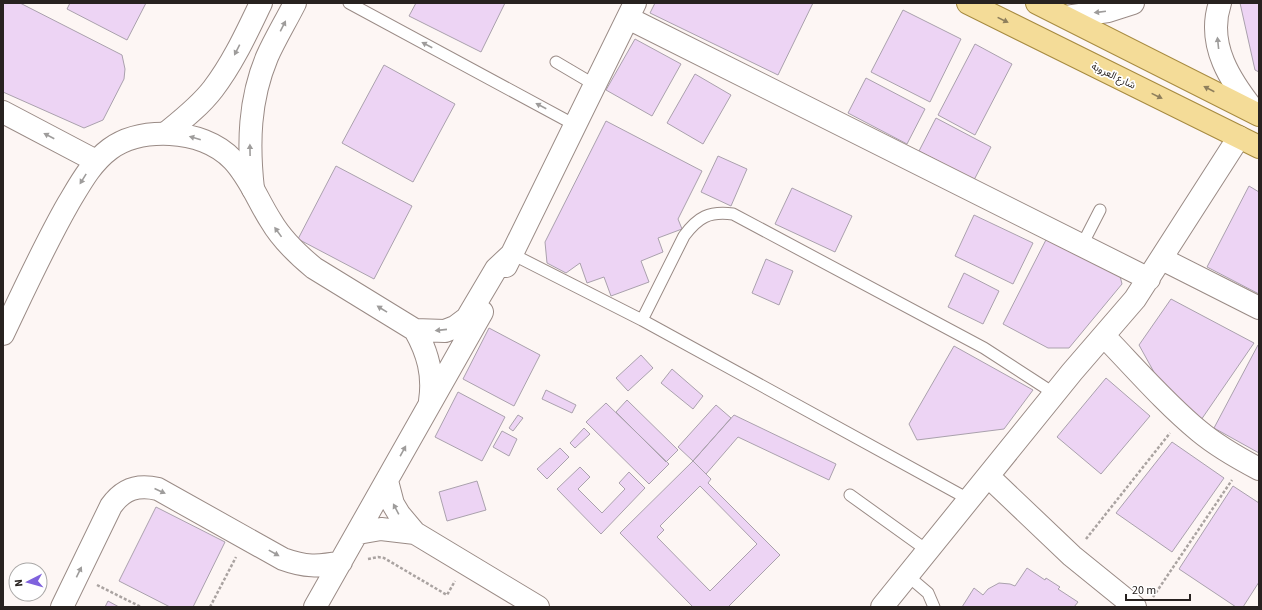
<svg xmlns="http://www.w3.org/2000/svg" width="1262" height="610" viewBox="0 0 1262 610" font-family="'Source Sans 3','Noto Sans Arabic',sans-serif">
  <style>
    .building { fill: #edd4f4; stroke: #aaa1ad; fill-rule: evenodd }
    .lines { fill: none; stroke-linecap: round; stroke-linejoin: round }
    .service-casing { stroke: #9a8b86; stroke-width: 13 }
    .minor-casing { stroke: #9a8b86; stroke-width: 24 }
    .tertiary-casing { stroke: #9a8b86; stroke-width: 24 }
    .primary-casing { stroke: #a78b41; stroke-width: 24 }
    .path { stroke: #aaa3a1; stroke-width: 2.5; stroke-dasharray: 3 2; stroke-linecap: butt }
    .service { stroke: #fff; stroke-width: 11 }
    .minor { stroke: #fff; stroke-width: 22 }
    .tertiary { stroke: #fff; stroke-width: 22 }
    .primary { stroke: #f4dc98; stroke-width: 22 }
    .oneway { fill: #9e9c9b }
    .oneway2 { fill: #8e7f5c }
    .labels { text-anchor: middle; stroke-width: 3.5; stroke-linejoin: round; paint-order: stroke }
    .street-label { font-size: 10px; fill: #282220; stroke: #fff }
  </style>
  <rect width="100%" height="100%" fill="#fdf6f4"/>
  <path class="building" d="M3,3H20L122,55L125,69L124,79L103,120L84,128L3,92Z
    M70,3H146L127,40L67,9Z
    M416,3H505L481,52L409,16Z
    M655,3H813L778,75L650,13Z
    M1240,3H1259V72L1255,70Z
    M903,10L961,39L930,102L871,72Z
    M635,39L681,64L652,116L606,90Z
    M975,44L1012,64L975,135L938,115Z
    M384,65L455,104L413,182L342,143Z
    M695,74L731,95L703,144L667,123Z
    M866,78L925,109L907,144L848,113Z
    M936,118L991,147L974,180L919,151Z
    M606,121L702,171L678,219L682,229L658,238L663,252L641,261L649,282L611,296L604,277L587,283L580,263L566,273L547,263L545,242Z
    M718,156L747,169L731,206L701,192Z
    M336,166L412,206L374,279L298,239Z
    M1249,186L1259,192V294L1207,267Z
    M792,188L852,216L835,252L775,224Z
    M974,215L1033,243L1013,284L955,256Z
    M1050,232L1118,268L1122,284L1069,348H1048L1003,324Z
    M766,259L793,271L779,305L752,293Z
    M964,273L999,291L983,324L948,307Z
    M1171,299L1254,343L1201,420L1155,374L1139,345Z
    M489,328L540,355L514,406L463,379Z
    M1258,345H1259V453L1214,428Z
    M954,346L1033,390L1004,429L917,440L909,424Z
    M641,355L653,368L628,391L616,378Z
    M672,369L703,396L693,409L661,383Z
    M1106,378L1150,416L1101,474L1057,437Z
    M546,390L576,405L572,413L542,399Z
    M458,392L505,417L482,461L435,437Z
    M627,400L678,450L666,462L616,412Z
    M606,403L669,464L649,484L586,422Z
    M716,405L731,418L693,461L678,447Z
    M518,415L523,418L513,431L509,428Z
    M734,415L836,464L829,480L738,437L706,474L693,461Z
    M584,428L590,434L575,448L570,443Z
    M502,431L517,439L509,456L493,447Z
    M1172,442L1224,478L1172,552L1116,513Z
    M560,448L569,457L547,479L537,469Z
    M693,461L711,479L708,483L780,555L728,607H693L620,533ZM700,486L757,544L710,591L657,537L664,530L660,526Z
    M580,467L590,477L578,489L602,513L625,489L619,483L629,472L645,488L601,534L557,489Z
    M477,481L486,510L447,521L439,492Z
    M1233,486L1259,503V582L1243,607H1236L1179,569Z
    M156,507L225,542L193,607H170L119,581Z
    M1027,568L1045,580L1046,578L1060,587L1058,589L1078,602L1074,607H962L974,588L983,595L988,589L999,583L1010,584L1015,586Z
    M108,601L119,607H105Z"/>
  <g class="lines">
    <defs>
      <path id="service" d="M349,3L575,125
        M556,62L595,85
        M1082,245L1100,210
        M512,254L642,320L970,500
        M642,320L684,236C698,217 709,211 733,214L984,348L1055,394
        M850,495L928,551
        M908,576L928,593L934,607"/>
      <path id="minor" d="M628,18L1149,279
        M3,112L96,161
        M1162,259L1259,308
        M506,266L635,3
        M415,330C428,353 434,375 430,401
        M3,334C24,290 44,246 68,204C80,184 91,163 110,149C128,136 149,133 170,134C193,135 217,143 233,160C250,178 258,201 271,221C282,240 297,254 314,268L415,330L445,331L455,327L467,318L496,269L512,254
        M1104,336C1135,368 1165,403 1199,431C1217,446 1238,458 1259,469
        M989,477L1072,556L1135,607
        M387,481L393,504L399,514L415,533L538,607
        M358,533L381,529L415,533
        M62,607L111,506C123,489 138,484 158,489L283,559C305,567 318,567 341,562
        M315,607L482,312
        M882,607L1072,372L1135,299L1239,137"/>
      <path id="tertiary" d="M1220,3C1206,45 1231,82 1256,113
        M1066,17L1108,11L1133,3
        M166,133C182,120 200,106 213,89C233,63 247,32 261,3
        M253,189C248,144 249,100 267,57C275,39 286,21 295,3"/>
      <path id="primary" d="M968,3L1259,147
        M1037,3L1259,115"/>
    </defs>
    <use href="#service" class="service-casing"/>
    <use href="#minor" class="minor-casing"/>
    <use href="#tertiary" class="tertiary-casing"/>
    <use href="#primary" class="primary-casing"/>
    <path class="path" d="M1086,539L1170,433
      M368,559L378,557L384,558L447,595L455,581
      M97,585L141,607
      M1153,597L1232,480
      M210,607L236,557"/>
    <use href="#service" class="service"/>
    <use href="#minor" class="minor"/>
    <use href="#tertiary" class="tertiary"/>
    <use href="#primary" class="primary"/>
  </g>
  <defs><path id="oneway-solid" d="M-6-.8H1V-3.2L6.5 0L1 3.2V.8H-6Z"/></defs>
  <g class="oneway">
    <use href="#oneway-solid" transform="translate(1100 12) rotate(173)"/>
    <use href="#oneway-solid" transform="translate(283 26) rotate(-63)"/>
    <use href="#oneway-solid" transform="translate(1218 43) rotate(-96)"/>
    <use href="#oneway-solid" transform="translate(427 45) rotate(-152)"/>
    <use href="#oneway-solid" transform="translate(237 50) rotate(117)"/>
    <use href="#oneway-solid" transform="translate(541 106) rotate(-152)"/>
    <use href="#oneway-solid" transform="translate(49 136) rotate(-152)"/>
    <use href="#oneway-solid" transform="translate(195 138) rotate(-164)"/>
    <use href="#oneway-solid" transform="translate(250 150) rotate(-91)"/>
    <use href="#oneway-solid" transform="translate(83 179) rotate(122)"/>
    <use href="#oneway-solid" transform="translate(278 232) rotate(-126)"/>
    <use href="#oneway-solid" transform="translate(382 309) rotate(-148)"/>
    <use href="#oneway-solid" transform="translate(441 330) rotate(174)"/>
    <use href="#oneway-solid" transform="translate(403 451) rotate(-61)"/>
    <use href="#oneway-solid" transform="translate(160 491) rotate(24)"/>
    <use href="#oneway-solid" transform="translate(396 509) rotate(-118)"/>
    <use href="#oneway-solid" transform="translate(274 553) rotate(29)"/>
    <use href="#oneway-solid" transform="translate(79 572) rotate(-64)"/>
  </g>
  <g class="oneway2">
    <use href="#oneway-solid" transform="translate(1003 20) rotate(26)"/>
    <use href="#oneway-solid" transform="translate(1209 89) rotate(-153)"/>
    <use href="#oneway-solid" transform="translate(1157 96) rotate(26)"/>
  </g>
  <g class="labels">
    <g class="street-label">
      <text transform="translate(1114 75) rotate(26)" y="4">شارع العروبة</text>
    </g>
  </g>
  <rect width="1262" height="610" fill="none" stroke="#282220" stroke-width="8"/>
  <g transform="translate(28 582) rotate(264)"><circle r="19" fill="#ffffff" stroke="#a9a7a6"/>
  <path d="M0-3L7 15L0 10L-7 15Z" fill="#7f62dd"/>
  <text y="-6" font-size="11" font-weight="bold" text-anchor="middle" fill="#282220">N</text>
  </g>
  <path d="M1126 594v6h64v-6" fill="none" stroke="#282220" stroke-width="2"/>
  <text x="1132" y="594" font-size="12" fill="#282220" stroke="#ffffff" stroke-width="3" paint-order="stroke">20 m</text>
</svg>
